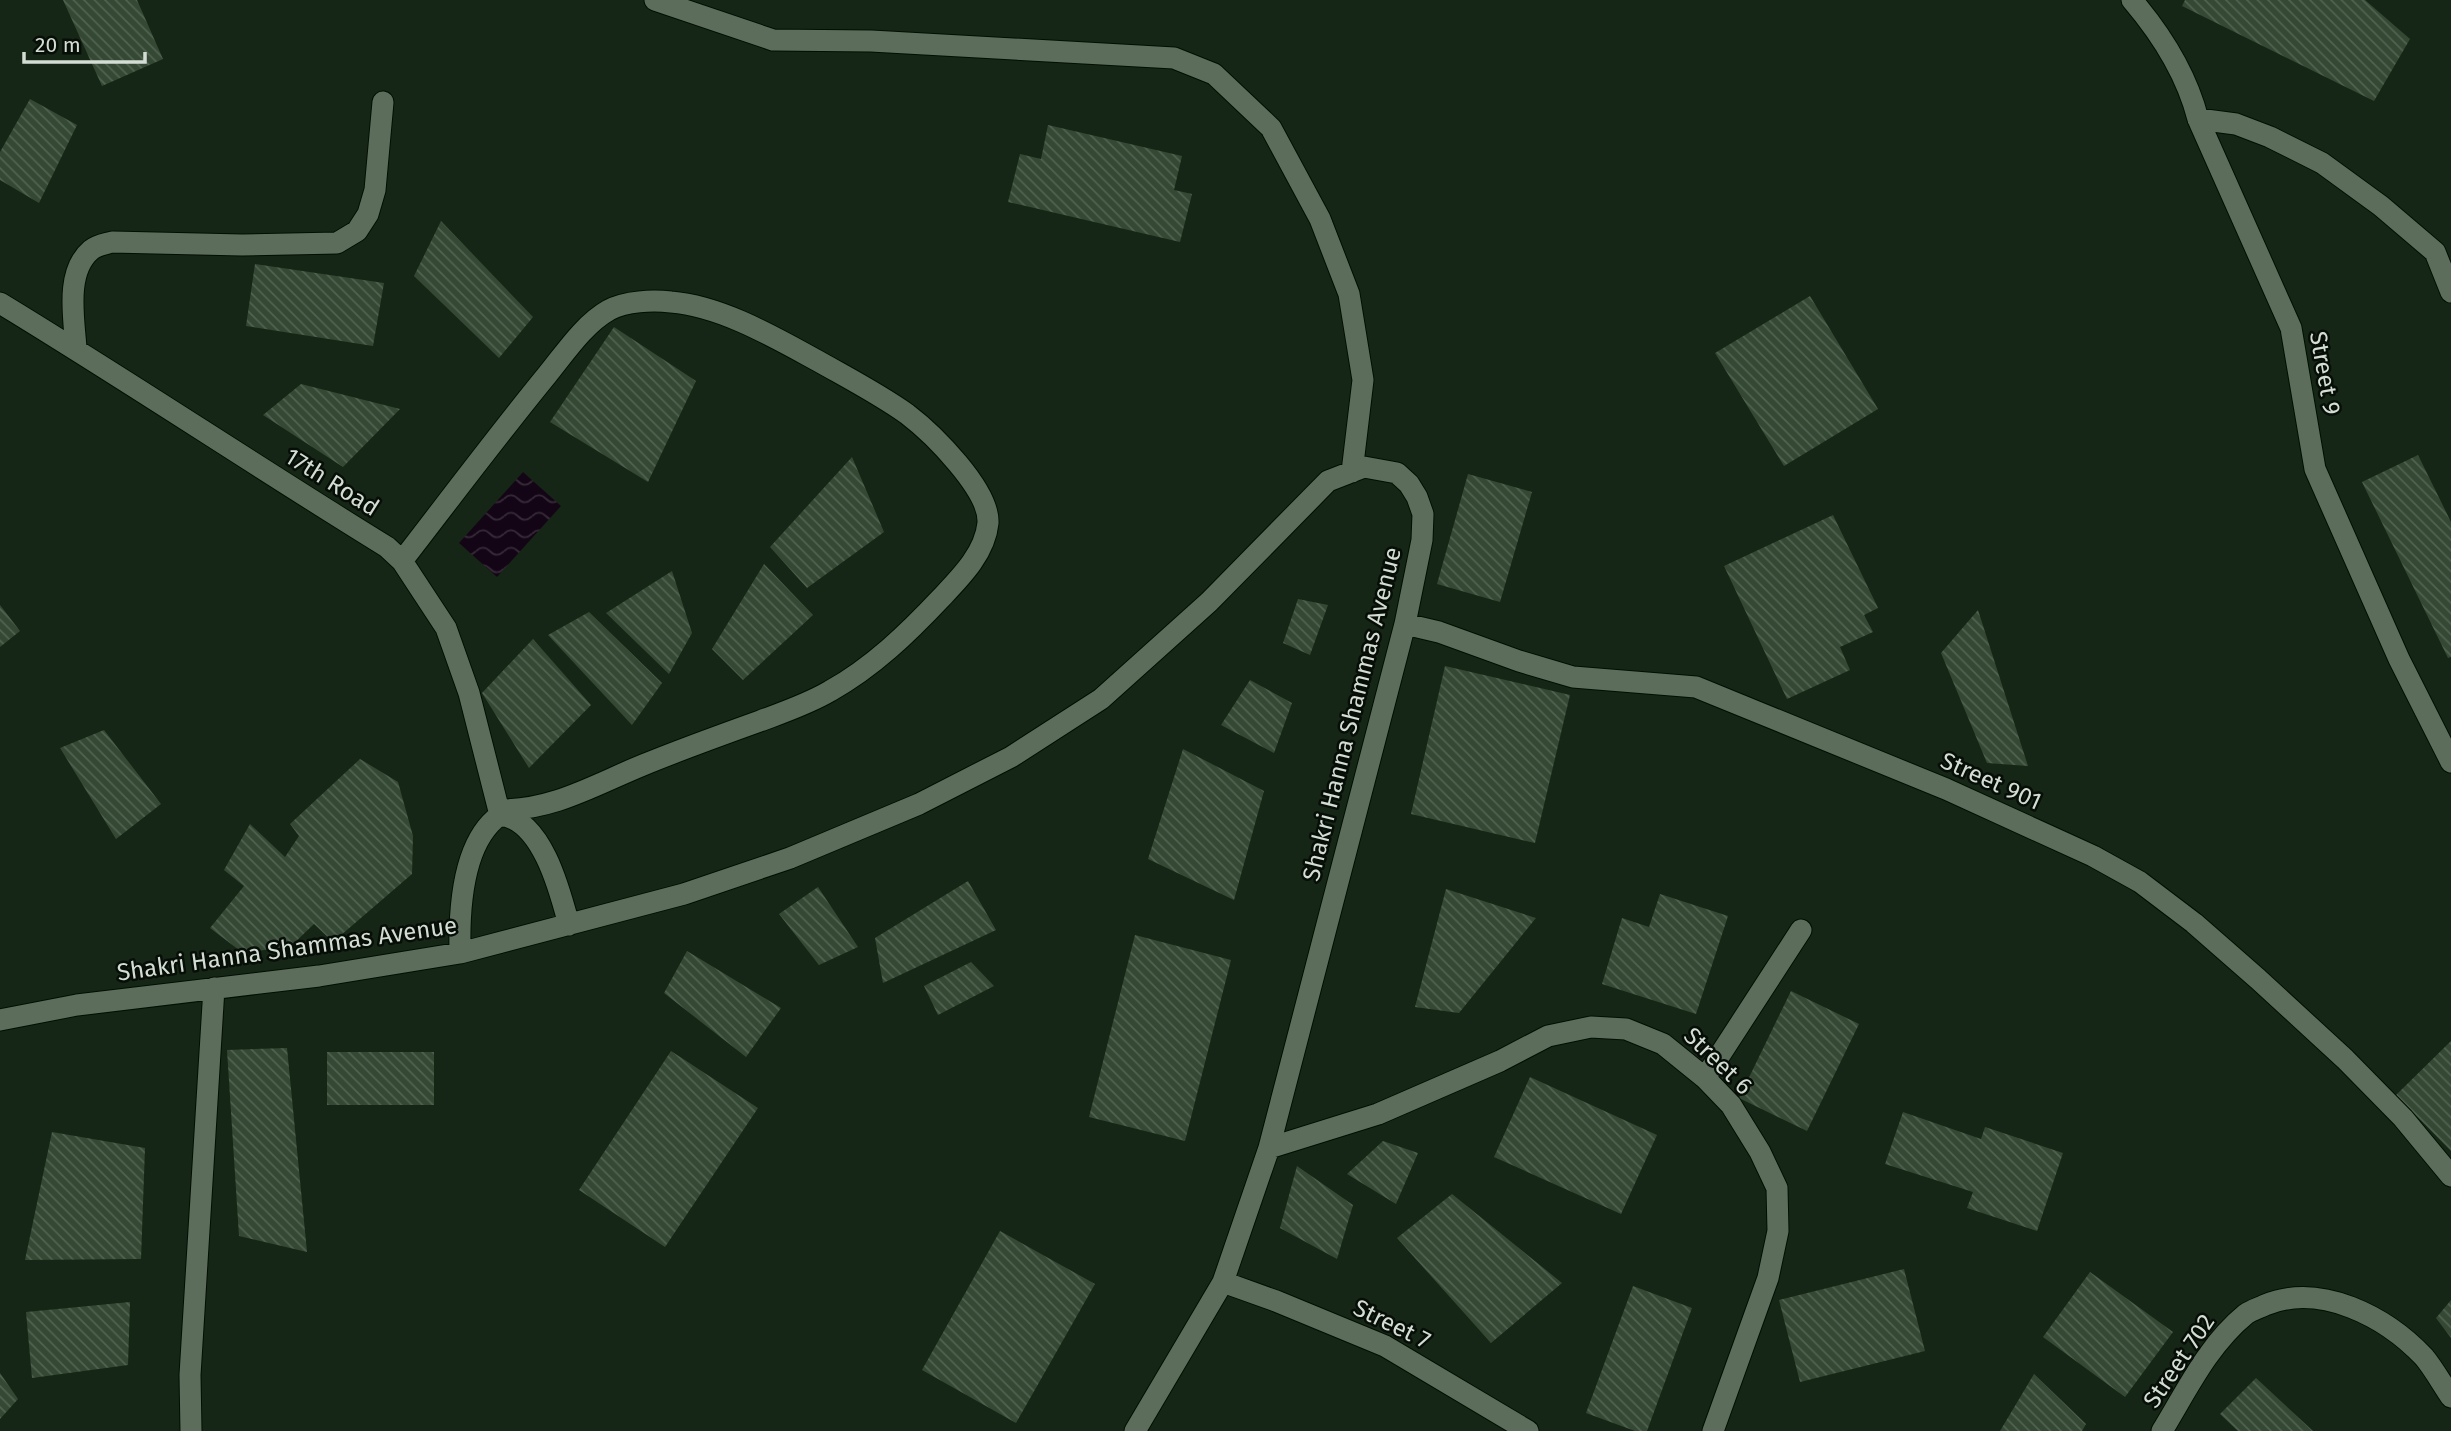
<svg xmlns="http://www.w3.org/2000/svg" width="2451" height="1431" viewBox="0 0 2451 1431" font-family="'Fira Sans',sans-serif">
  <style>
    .water { fill: url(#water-waves) }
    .building { fill: url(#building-back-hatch) }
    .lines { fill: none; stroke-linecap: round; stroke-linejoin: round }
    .minor-casing { stroke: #020f03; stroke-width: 23 }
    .minor { stroke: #5c6e5b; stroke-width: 21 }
    .labels { text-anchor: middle; stroke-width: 5; stroke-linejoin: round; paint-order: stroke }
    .street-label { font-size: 24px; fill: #d3ddd3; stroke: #070d07 }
  </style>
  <defs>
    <pattern id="water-waves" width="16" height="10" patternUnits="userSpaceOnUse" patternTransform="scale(1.75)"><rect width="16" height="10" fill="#140516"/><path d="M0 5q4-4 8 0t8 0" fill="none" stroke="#352937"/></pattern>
    <pattern id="building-back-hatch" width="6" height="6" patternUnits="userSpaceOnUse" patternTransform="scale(1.75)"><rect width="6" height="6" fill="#344834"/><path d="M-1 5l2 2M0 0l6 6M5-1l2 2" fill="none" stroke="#506250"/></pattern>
  </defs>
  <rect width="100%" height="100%" fill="#162616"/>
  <path class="water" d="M523,472L561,506L497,577L459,543Z"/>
  <path class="building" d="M63,0H137L163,59L102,86Z
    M2185,0H2365L2410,39L2374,101L2182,6Z
    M30,99L77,125L39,203L0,180V152Z
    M1048,125L1182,156L1174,190L1192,194L1180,242L1008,202L1020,154L1041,159Z
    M441,221L533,317L499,358L414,276Z
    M255,264L384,283L373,346L246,326Z
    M1810,296L1878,409L1784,466L1715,353Z
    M614,327L696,381L648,482L550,422Z
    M301,384L400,409L343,467L263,415Z
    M2418,455L2451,522V657L2448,658L2362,482Z
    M852,457L884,532L807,588L770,547Z
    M1468,474L1532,492L1500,602L1437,584Z
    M1833,515L1878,608L1864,615L1873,632L1840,647L1850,670L1787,699L1724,566Z
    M764,564L813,615L743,680L712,649Z
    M672,571L692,633L669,674L606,613Z
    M1298,599L1328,605L1310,655L1283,643Z
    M0,605L20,631L0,647Z
    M1978,610L2028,766L1987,763L1941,653Z
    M589,612L662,683L632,725L548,635Z
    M533,639L591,705L529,768L482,693Z
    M1445,666L1570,695L1535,843L1411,814Z
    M1250,680L1292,703L1274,753L1221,725Z
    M104,730L161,804L116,839L60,748Z
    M1183,749L1264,791L1234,900L1148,859Z
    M360,759L398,782L413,836L412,874L333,942L314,924L291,946L243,953L210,928L244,886L224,870L250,824L285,857L299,836L290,824Z
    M968,881L996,930L883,983L875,938Z
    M818,887L858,947L819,965L779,914Z
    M1446,889L1536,918L1459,1013L1415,1007Z
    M1660,894L1728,916L1696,1014L1602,984L1622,918L1649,927Z
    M1135,935L1231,960L1185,1141L1089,1117Z
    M687,951L781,1008L746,1057L664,993Z
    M971,962L994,986L938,1015L924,986Z
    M1791,991L1859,1024L1807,1131L1739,1098Z
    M2451,1041V1151L2396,1095Z
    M287,1048L307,1252L239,1236L227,1050Z
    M671,1051L758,1108L665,1247L579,1190Z
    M327,1052H434V1105H327Z
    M1530,1077L1657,1135L1621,1214L1494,1157Z
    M1903,1112L1981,1139L1985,1127L2063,1153L2037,1231L1967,1208L1973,1192L1885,1164Z
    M52,1132L145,1148L141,1259L25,1260Z
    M1383,1141L1418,1153L1396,1204L1347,1174Z
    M1297,1166L1353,1205L1337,1259L1280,1228Z
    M1452,1194L1562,1283L1491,1343L1397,1238Z
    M1000,1231L1095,1284L1016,1423L922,1370Z
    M1904,1269L1925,1351L1800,1382L1779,1300Z
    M2090,1272L2173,1332L2125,1397L2043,1337Z
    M1633,1286L1692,1308L1647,1431H1635L1586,1413Z
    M2451,1300V1338L2436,1318Z
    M130,1302L128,1365L32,1378L26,1312Z
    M0,1373L18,1399L0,1419Z
    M2034,1374L2086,1424L2082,1431H2000Z
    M2256,1378L2313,1431H2238L2220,1414Z"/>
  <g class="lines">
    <defs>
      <path id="minor" d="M655,0L773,40L871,41L1174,58L1214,74L1271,128L1320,219L1349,294L1363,380L1352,472
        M2132,0C2161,34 2187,76 2198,119L2291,328L2315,469L2399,659L2451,762
        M2198,119L2236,124L2270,137L2322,163L2381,206L2435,252L2451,292
        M0,303C130,382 257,467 387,547L402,561L446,628L469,693L500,815
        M76,348C74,318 65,272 91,250C97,245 105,244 112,242L242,245L337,243L357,231L368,214L375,190L383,102
        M402,561C450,499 497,436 547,375C565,353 584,324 609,310C626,301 652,300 671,302C721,306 774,337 818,361C848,378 879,394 907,414C932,433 990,490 988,523C985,553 961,577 941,598C908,633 873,667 830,691C808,704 784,712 760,721C721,735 682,749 643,765C594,785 554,810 499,810
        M1405,624L1439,632L1519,661L1573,677L1696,687L1946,789L2093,856L2140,882L2194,923L2258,979L2345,1059L2403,1118L2451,1176
        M460,953C459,911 462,842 500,815C542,819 560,891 569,925
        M0,1020L77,1005L319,976L460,953L684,894L790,858L919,804L1011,757L1101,699L1209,602L1328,481L1364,467L1397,473L1409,484L1417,497L1423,514L1422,540L1405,624L1269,1148L1223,1282L1135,1431
        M1705,1078L1801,930
        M1269,1148L1378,1114L1500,1061L1548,1036L1591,1027L1626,1029L1663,1044L1705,1078L1731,1105L1760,1152L1777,1188L1778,1231L1768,1278L1713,1431
        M1223,1282L1276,1301L1385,1346L1528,1431
        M191,1431L190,1375L214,988
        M2162,1431C2187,1390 2208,1345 2246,1314C2252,1310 2259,1308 2265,1305C2321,1282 2386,1317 2424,1357C2434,1369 2442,1384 2451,1397"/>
    </defs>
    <use href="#minor" class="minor-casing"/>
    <use href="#minor" class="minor"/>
  </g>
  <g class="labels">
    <g class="street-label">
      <text transform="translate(2325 373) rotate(80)" y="8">Street 9</text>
      <text transform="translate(332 482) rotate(32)" y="8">17th Road</text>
      <text transform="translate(1352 714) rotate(-76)" y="8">Shakri Hanna Shammas Avenue</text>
      <text transform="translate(1991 781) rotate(24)" y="8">Street 901</text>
      <text transform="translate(287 949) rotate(-8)" y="8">Shakri Hanna Shammas Avenue</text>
      <text transform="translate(1718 1061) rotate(44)" y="8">Street 6</text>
      <text transform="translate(1392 1324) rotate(26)" y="8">Street 7</text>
      <text transform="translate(2179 1361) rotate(-56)" y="8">Street 702</text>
    </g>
  </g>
  <path d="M24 52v10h121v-10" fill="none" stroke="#d3ddd3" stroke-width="3.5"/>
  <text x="35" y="52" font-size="21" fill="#d3ddd3" stroke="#070d07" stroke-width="5" paint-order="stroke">20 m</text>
</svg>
